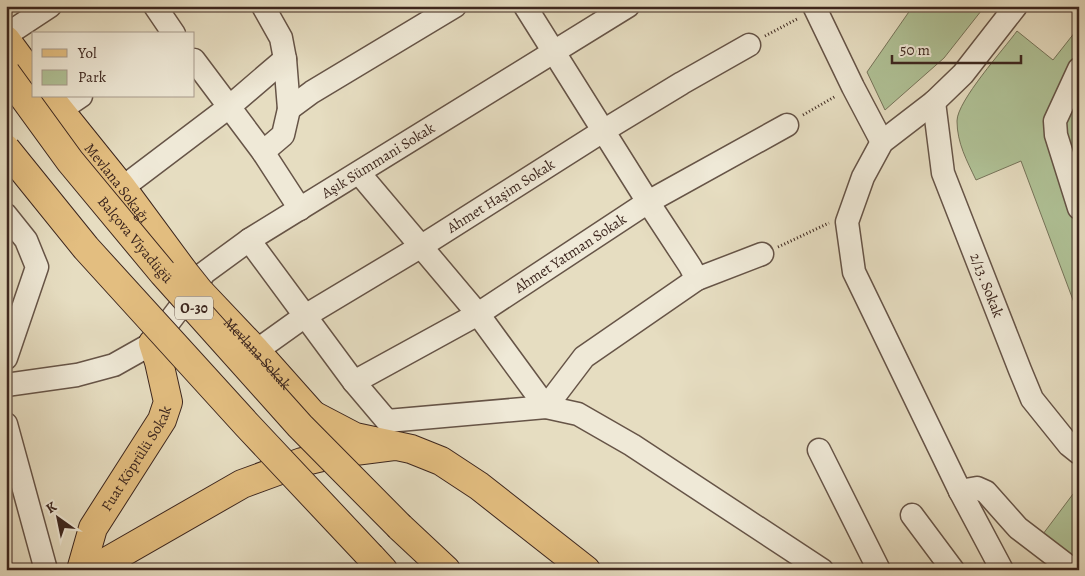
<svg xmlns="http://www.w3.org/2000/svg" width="1085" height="576" viewBox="0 0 1085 576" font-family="Alegreya,serif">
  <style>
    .green { fill: #b0c297; stroke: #76745a }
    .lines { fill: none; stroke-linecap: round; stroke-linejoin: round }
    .minor-casing { stroke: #665447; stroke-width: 25 }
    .major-casing { stroke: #3c261e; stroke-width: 30 }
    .highway-casing { stroke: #3c261e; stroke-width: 30 }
    .path { stroke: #3c261e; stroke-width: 3; stroke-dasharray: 1 2.5; stroke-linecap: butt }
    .minor { stroke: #efe9d7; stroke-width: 22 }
    .major { stroke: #e3be80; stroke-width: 28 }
    .highway { stroke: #e3be80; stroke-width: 28 }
    .major-bridge-casing { stroke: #3c261e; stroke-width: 30; stroke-linecap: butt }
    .highway-bridge-casing { stroke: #3c261e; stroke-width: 30; stroke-linecap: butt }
    .major-bridge { stroke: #e3be80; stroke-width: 28 }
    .highway-bridge { stroke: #e3be80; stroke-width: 28 }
    .labels { text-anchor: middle; stroke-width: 4.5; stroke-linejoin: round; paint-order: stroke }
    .shield { fill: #efe9d7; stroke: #726056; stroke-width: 1 }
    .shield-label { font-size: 14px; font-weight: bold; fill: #3c261e }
    .street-label { font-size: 15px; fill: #3c261e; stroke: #efe9d7 }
  </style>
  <rect width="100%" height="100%" fill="#e6ddc1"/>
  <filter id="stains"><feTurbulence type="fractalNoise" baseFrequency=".004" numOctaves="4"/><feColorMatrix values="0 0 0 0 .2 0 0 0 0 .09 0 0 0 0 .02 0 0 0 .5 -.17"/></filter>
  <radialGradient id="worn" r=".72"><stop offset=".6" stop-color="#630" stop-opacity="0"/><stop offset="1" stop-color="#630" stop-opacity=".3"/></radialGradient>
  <path class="green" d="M913,6H985L944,58L885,110L867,72Z
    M1079,27V316L1021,161L976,180C967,161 957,143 957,121C957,101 1004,49 1017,31L1053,60Z
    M1079,486V563L1040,538Z"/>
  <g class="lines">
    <defs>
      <g id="minor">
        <path d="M155,6L174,34"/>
        <path d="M263,6L281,38L285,59L289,109L283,135L263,152"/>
        <path d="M525,6L648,202L690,266L697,279"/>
        <path d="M814,6L853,87L882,142"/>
        <path d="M6,35L50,6"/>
        <path d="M194,60L263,152L300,209"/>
        <path d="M1079,69L1055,121L1056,135L1079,208"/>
        <path id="s1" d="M934,102L943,173L1020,370L1032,399L1069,445L1079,453"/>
        <path d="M289,109L312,92L455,6"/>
        <path d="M59,111L81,96"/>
        <path d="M359,173L478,314L546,407"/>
        <path d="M122,188L229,107L285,59"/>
        <path d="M6,215L26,240L37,267L6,358"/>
        <path d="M249,240L354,382L387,421L546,407L578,414L632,445L822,570"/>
        <path id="s2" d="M256,351L305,316L420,247L603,131L682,83L749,45"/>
        <path id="s3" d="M354,382L478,314L648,202L787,125"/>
        <path id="s4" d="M6,385L77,375L114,365L153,343L194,289L204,273L249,240L628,6"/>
        <path d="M546,407L584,357L697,279L762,254"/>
        <path d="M6,424L46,570"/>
        <path d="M819,450L879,570"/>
        <path d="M960,491L977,488L986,492L1018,528L1073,570"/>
        <path d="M912,515L953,570"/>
        <path d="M1002,570L960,491L854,272L847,222L863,177L882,142L934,102L963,74L1016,6"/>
      </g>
      <g id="major">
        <path d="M6,40L34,78"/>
        <path id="s5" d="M48,96L122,188L184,272"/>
        <path id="s6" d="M200,292L256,351L313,415"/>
        <path id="s7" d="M81,570L93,528L162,420L168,402L159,362L153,343"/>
      </g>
      <path id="highway" d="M313,415L355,437L411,449L441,461L479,486L586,570
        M400,527L446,570
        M371,557L383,570
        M92,570L242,484L302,462L339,453L394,446"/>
    </defs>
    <use href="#minor" class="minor-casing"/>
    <use href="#major" class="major-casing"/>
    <use href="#highway" class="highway-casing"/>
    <path class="path" d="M765,36L799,18
      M803,115L836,96
      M778,247L829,223"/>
    <use href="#minor" class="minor"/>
    <use href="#major" class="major"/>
    <use href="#highway" class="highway"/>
    <defs>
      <path id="major-bridge" d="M184,272L200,292"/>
      <g id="highway-bridge">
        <path id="s8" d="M6,73L70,161L163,273L300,426L400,527"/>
        <path d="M6,149L86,248L247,425L371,557"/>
      </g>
    </defs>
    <use href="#major-bridge" class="major-bridge-casing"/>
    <use href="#highway-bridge" class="highway-bridge-casing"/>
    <use href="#major-bridge" class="major-bridge"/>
    <use href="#highway-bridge" class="highway-bridge"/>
  </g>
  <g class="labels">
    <rect class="shield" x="175" y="296.5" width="38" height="23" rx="4"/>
    <g class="shield-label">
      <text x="194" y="313">O-30</text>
    </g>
    <g class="street-label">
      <text dy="5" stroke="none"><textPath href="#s4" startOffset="449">Aşık Sümmani Sokak</textPath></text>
      <text dy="5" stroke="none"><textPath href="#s5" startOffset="111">Mevlana Sokağı</textPath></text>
      <text dy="5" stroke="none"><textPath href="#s2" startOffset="290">Ahmet Haşim Sokak</textPath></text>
      <text dy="5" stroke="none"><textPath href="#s8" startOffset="211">Balçova Viyadüğü</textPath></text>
      <text dy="5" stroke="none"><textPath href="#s3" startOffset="252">Ahmet Yatman Sokak</textPath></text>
      <text dy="5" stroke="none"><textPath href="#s1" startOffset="192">2/13. Sokak</textPath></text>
      <text dy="5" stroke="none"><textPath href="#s6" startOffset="84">Mevlana Sokak</textPath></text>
      <text dy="5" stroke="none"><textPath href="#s7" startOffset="126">Fuat Köprülü Sokak</textPath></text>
    </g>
  </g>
  <rect width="1085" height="576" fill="none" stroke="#e6ddc1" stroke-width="25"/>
  <rect x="8" y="8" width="1070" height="561" fill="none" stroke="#3c261e" stroke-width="2.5"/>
  <rect x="12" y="12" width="1060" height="551" fill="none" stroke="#3c261e"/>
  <rect x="32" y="32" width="162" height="65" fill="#efe9d7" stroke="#a79b8d"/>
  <rect x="42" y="49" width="25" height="8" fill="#e3be80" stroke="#a79b8d"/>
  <text x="78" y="58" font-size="15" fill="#3c261e">Yol</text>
  <rect x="42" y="70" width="25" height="15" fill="#b0c297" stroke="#a79b8d"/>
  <text x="78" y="82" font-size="15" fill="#3c261e">Park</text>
  <g transform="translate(58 518) rotate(327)" stroke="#efe9d7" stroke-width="4" paint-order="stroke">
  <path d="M0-4L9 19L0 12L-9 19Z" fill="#3c261e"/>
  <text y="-8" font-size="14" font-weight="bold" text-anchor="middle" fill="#3c261e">K</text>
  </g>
  <path d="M892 55v8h129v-8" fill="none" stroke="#3c261e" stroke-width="2.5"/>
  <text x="900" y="55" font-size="15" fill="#3c261e" stroke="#efe9d7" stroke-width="4" paint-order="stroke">50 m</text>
  <rect width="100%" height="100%" filter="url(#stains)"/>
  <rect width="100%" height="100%" fill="url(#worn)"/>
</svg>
